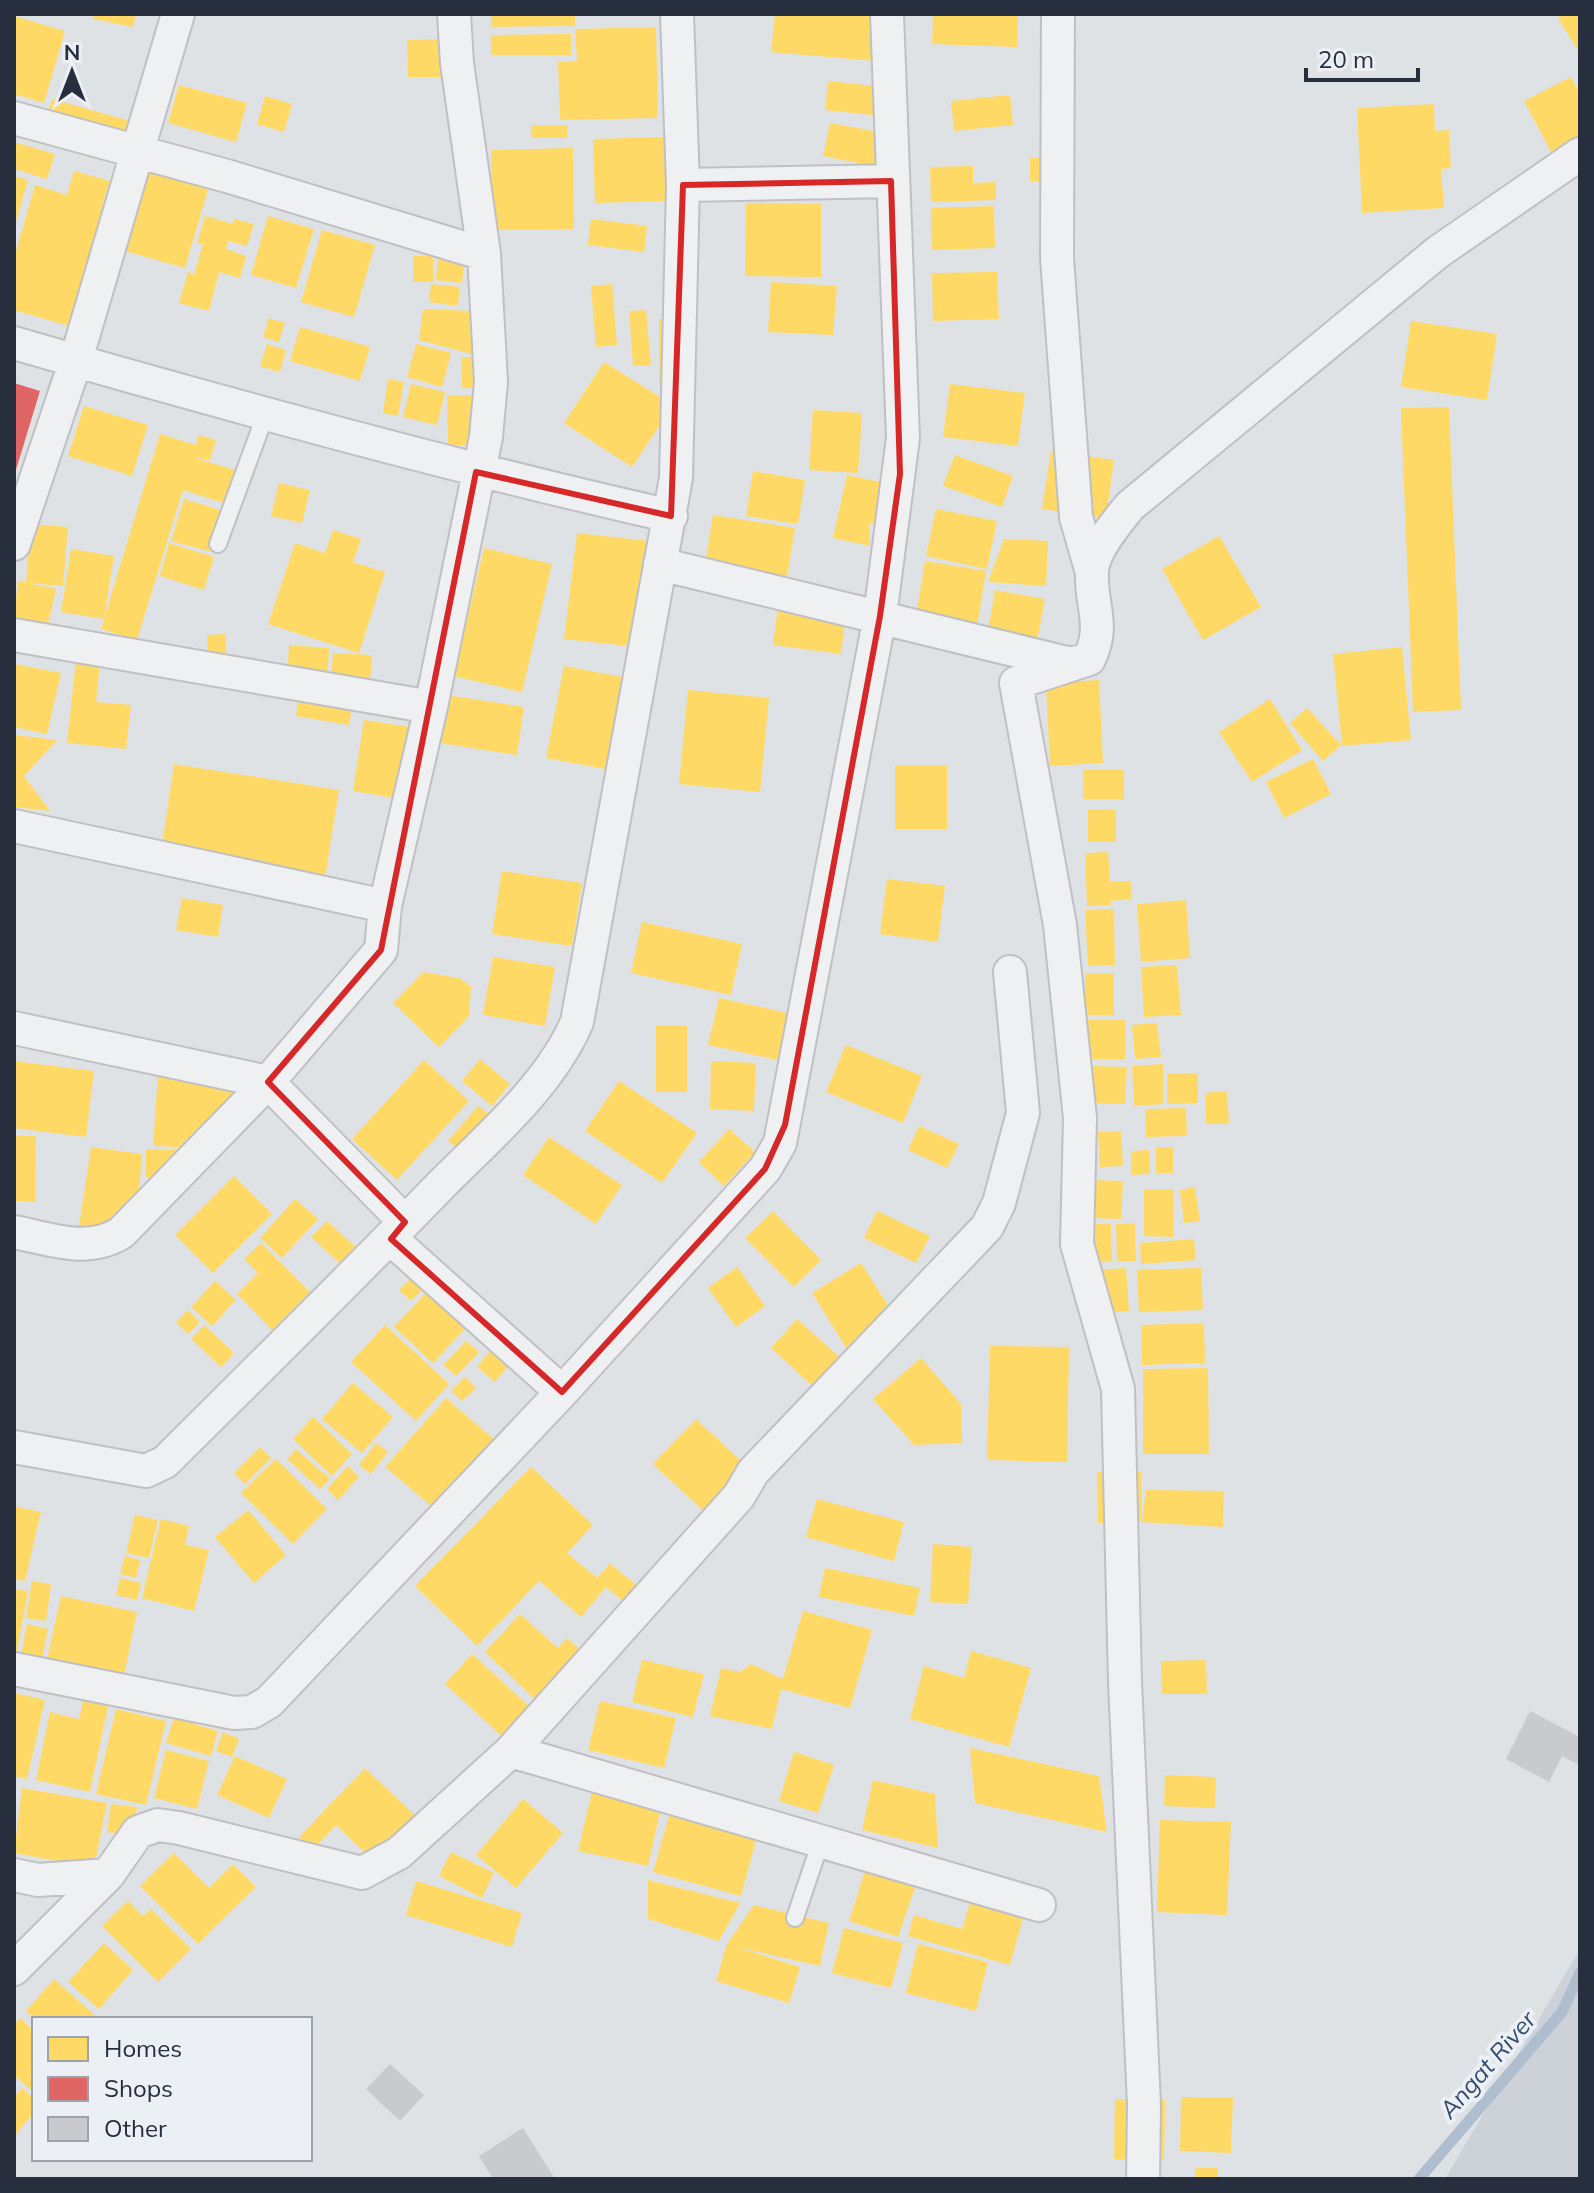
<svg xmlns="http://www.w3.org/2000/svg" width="1594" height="2193" viewBox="0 0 1594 2193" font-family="Mulish,sans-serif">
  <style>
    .built { fill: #cdd1d8 }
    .homes { fill: #ffd966 }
    .shops { fill: #e06666 }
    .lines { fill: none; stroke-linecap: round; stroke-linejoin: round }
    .stream { stroke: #aebecf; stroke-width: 11 }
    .building { fill: #c8cacd }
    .service-casing { stroke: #bec0c3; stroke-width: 20 }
    .minor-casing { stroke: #bec0c3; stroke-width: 36 }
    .service { stroke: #eff0f1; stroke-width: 16 }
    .minor { stroke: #eff0f1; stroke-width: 32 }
    .marked { fill: none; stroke: #d62828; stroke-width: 6; stroke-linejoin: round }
    .labels { text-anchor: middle; stroke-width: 8; stroke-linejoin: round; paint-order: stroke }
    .water-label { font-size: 24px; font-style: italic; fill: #334c6f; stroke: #ecf0f4 }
  </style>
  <rect width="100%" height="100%" fill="#dfe2e5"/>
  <path class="built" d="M1580,1949V2179H1445Z"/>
  <path class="homes" d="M94,14H136L133,27L93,19Z
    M491,14H575V26L491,27Z
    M775,14H890L886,62L771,52Z
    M933,14H1018L1017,47L932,44Z
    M1564,14H1580V54L1558,18Z
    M14,16L65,31L44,103L14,94Z
    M656,27L658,118L560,120L558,62L577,61L575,29Z
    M571,34V55H491V35Z
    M445,39L446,77H408L407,40Z
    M1571,77L1580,94V136L1551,152L1524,101Z
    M828,81L894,88L891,117L825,110Z
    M179,85L247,103L236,142L168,123Z
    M1010,95L1013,125L954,131L951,101Z
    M265,96L292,104L284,132L257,124Z
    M52,99L137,123L130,147L45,122Z
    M1434,104L1435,131L1449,130L1451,168L1441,169L1444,208L1362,213L1357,108Z
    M830,123L889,134L883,168L823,156Z
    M531,125H568L567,138H531Z
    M665,137L667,201L595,203L593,139Z
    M14,142L55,154L47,179L14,169Z
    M573,148L574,229L492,230L491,150Z
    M1030,158H1050L1051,181H1030Z
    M973,166V183L996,182V200L931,202L930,167Z
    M149,170L209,186L185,268L125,251Z
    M74,171L110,181L102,205L111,207L76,328L14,310V258L35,185L67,195Z
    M14,176L28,180L15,225L14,224Z
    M746,203L821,204V277L745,276Z
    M994,206L995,248L932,250L931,208Z
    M205,216L233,224L234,219L254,224L247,246L228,241L226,249L246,256L240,278L219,272L209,311L179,303L188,272L194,275L203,244L197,243Z
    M268,216L314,229L296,288L251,275Z
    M591,219L647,226L644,252L588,245Z
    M322,230L375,245L354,317L301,302Z
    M413,256H433V282H413Z
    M438,256L465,258L462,283L436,280Z
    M997,272L999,319L933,321L932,273Z
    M771,282L837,286L833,335L768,332Z
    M431,284L460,287L458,306L429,302Z
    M612,284L617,345L596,347L591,286Z
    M423,309L472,311V354L419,340Z
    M646,310L651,365L633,366L629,311Z
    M269,318L285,323L279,342L263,337Z
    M659,319H671V384H659Z
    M1411,321L1497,334L1487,400L1401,387Z
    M300,327L370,347L360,381L290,361Z
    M267,344L286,350L280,372L260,366Z
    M416,344L451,353L442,387L407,377Z
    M461,357H479L480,388H462Z
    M604,362L673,405L632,467L564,423Z
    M388,379L404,382L398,416L383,413Z
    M411,384L445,392L437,425L403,417Z
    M950,384L1025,393L1018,446L943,437Z
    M447,395H474L475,445H448Z
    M84,406L148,425L132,476L68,456Z
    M1449,407L1461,710L1413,712L1401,408Z
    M813,410L862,413L858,473L809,470Z
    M160,434L196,445L199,435L216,440L210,460L192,457L235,470L224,503L183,490L137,640L101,629Z
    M1051,451L1114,460L1106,518L1042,509Z
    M955,455L1013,476L1002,507L943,486Z
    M753,471L805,480L798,524L746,516Z
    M847,475L895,485L886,526L869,523L870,546L833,538Z
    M279,483L310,490L302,523L271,516Z
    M184,499L224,511L212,552L171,541Z
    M936,509L997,521L987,569L926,556Z
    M713,515L795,528L786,584L704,571Z
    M31,524L68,527L63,586L26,583Z
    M333,530L361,539L353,562L385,572L359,653L268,624L295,543L325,553Z
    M577,533L650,541L636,647L564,639Z
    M1219,536L1261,607L1203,640L1162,569Z
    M1004,539L1048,541L1046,586L988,582Z
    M169,543L214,557L204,590L160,576Z
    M484,548L552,564L522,692L454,676Z
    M71,549L114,556L104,619L61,612Z
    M925,561L986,571L977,627L916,617Z
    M18,581L56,589L48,625L14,617Z
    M995,590L1045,599L1036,646L987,637Z
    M778,606L846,615L841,654L773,645Z
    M226,634V658L208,659L207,635Z
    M289,645L329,648L327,682L287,679Z
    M1402,647L1411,740L1342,746L1333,654Z
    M333,653L372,655L370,680L331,678Z
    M76,660L100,662L96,702L131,705L126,749L67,743Z
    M14,664L61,673L47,734L14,727Z
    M564,666L627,678L610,770L546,758Z
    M1099,680L1103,763L1050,766L1046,683Z
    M688,690L769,698L760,792L679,784Z
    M447,695L524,707L517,755L440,743Z
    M1270,699L1302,750L1252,782L1219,732Z
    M298,700L352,708L349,725L296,716Z
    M1307,708L1341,745L1323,761L1290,723Z
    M364,720L411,727L400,799L353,791Z
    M14,735L57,740L24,776L50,811L14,807Z
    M1313,759L1331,794L1284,818L1266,782Z
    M174,764L339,790L325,878L268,869L269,862L162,845Z
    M895,765H947V829H895Z
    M1083,770H1124V799H1083Z
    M1088,810H1116V842H1088Z
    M1108,852L1110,882L1131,881L1132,899L1110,901L1111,905L1087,906L1085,853Z
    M502,871L582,883L572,946L492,934Z
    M887,879L945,886L938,942L880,934Z
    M182,898L223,905L218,937L176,930Z
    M1186,900L1190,958L1141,962L1137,904Z
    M1114,909L1115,965L1088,966L1085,910Z
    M642,922L742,944L731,995L631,973Z
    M493,957L555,967L545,1026L483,1015Z
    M1177,965L1181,1015L1144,1017L1141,967Z
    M423,972L459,978L471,986L469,1016L439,1047L393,1003Z
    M1085,973H1114V1015H1085Z
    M719,998L792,1014L782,1061L708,1045Z
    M1088,1020H1126L1125,1059H1088Z
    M1157,1023L1161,1057L1135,1059L1132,1025Z
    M656,1026H687V1092H656Z
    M846,1045L922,1076L903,1123L826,1092Z
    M480,1059L510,1084L492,1106L462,1081Z
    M424,1060L469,1101L397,1180L352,1139Z
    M14,1061L94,1071L86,1137L14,1128Z
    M711,1061L756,1063L754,1111L710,1109Z
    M1163,1064L1164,1104L1134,1106L1132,1066Z
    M1092,1066L1127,1067L1125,1104L1091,1103Z
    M158,1073L249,1086L199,1148L153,1146Z
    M1198,1073V1103L1167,1104V1074Z
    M619,1081L697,1133L662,1183L585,1131Z
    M1227,1091L1229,1124H1206L1205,1093Z
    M478,1106L493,1117L463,1153L448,1141Z
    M1186,1108L1187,1136L1146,1137L1145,1109Z
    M919,1126L959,1144L947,1168L908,1150Z
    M729,1129L755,1152L724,1186L699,1162Z
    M1121,1131L1123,1166L1100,1167L1098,1132Z
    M14,1136H36L35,1202L14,1201Z
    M549,1137L622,1185L596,1224L523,1175Z
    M91,1147L142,1154L138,1203L105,1233H78Z
    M1156,1147H1173V1173H1156Z
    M146,1149L195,1150L171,1178L146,1177Z
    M1149,1150L1150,1174L1131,1175V1151Z
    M234,1176L272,1214L213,1273L175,1235Z
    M1091,1180L1123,1181L1121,1219L1090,1218Z
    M1195,1187L1200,1221L1184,1223L1180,1190Z
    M1144,1189H1174L1173,1237L1144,1236Z
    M295,1199L318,1219L282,1258L260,1238Z
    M773,1211L821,1260L794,1287L745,1238Z
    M877,1211L930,1236L916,1263L864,1238Z
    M327,1221L362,1253L347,1270L311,1237Z
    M1135,1223L1136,1261L1117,1262L1116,1224Z
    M1091,1224H1111L1112,1261L1092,1262Z
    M1194,1239L1196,1260L1141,1264L1140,1243Z
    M261,1243L310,1292L272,1330L237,1294L258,1273L244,1259Z
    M861,1263L901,1326L852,1357L812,1293Z
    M737,1267L765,1306L736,1327L708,1288Z
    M1126,1268L1129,1311L1099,1313L1096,1270Z
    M1201,1268L1203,1310L1139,1312L1137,1270Z
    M419,1270L430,1282L411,1301L399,1290Z
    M215,1281L236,1300L212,1326L191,1307Z
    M435,1283L474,1319L433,1363L394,1327Z
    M188,1310L200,1322L188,1334L176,1322Z
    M797,1319L845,1362L818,1391L771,1348Z
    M1204,1323L1205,1363L1142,1365L1141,1325Z
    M204,1325L234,1353L221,1367L191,1339Z
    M385,1325L449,1384L416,1421L351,1362Z
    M466,1341L479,1352L456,1376L443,1365Z
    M495,1345L513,1360L495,1382L477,1367Z
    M990,1346L1069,1347L1067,1462L987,1460Z
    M921,1358L961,1404L962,1443L914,1445L873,1399Z
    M1208,1368L1209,1454H1143V1369Z
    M465,1377L476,1388L462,1401L451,1391Z
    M353,1383L393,1417L362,1453L322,1419Z
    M446,1398L496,1441L436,1510L385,1467Z
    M313,1417L352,1454L332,1476L293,1439Z
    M696,1419L753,1472L710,1517L653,1464Z
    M376,1443L388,1452L371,1474L359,1465Z
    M260,1447L271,1458L245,1484L234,1473Z
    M296,1449L330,1479L320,1489L287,1459Z
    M276,1459L327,1509L293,1544L241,1493Z
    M348,1466L359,1477L338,1500L327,1489Z
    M531,1467L593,1525L567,1553L597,1578L610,1563L642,1590L636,1612L606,1587L581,1617L539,1581L477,1646L415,1586Z
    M1141,1471L1142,1522L1098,1523L1097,1472Z
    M1146,1490L1224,1491L1223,1527L1142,1522Z
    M817,1499L904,1522L894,1561L806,1537Z
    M14,1506L41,1512L25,1581L14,1579Z
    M248,1510L286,1555L254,1583L215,1537Z
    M135,1515L158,1520L149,1558L126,1553Z
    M161,1519L189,1526L185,1545L209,1550L194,1611L142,1598Z
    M933,1544L972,1547L968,1604L930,1602Z
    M125,1556L140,1560L136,1578L120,1574Z
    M825,1568L920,1588L914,1616L819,1597Z
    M120,1578L141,1583L137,1600L116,1595Z
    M32,1581L51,1584L46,1621L26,1618Z
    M14,1589L28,1591L16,1657H14Z
    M61,1596L137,1612L124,1675L47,1659Z
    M803,1611L872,1630L850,1708L781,1689L772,1729L710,1716L721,1668L740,1672L751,1664L783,1679Z
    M520,1614L558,1648L567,1638L583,1652L537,1701L485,1652Z
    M27,1624L48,1629L42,1659L21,1655Z
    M971,1651L1031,1668L1009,1747L910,1719L924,1666L964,1678Z
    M472,1654L532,1709L505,1739L445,1684Z
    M642,1660L704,1674L693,1717L632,1702Z
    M1206,1660L1207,1694H1162L1161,1661Z
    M14,1693L45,1700L27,1779L14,1776Z
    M83,1701L108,1706L90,1792L36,1780L50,1712L79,1719Z
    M600,1701L676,1718L664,1768L588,1750Z
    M116,1709L166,1721L146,1805L96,1794Z
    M174,1718L218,1731L211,1756L166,1743Z
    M223,1732L239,1739L232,1757L216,1751Z
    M970,1748L1099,1776L1107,1832L975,1803Z
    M166,1750L209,1761L197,1809L154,1798Z
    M794,1752L834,1765L818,1813L779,1801Z
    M235,1756L287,1779L269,1818L217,1795Z
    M365,1768L420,1820L378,1865L336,1825L313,1850L299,1837Z
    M1165,1775L1216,1777L1215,1808L1164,1806Z
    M873,1780L935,1794L938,1848L862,1830Z
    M22,1788L107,1803L94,1868L14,1853Z
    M592,1792L661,1807L648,1866L578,1851Z
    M523,1799L563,1833L516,1888L476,1855Z
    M111,1804L137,1807L133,1835L107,1832Z
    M670,1812L757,1836L741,1896L653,1872Z
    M1160,1820L1231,1822L1227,1915L1157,1912Z
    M451,1852L494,1873L482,1898L439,1876Z
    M174,1853L209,1888L233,1864L256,1887L198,1944L140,1886Z
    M866,1868L916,1885L898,1937L849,1921Z
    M648,1880L740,1903L719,1941L648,1919Z
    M416,1881L522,1913L512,1947L406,1915Z
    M128,1901L143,1916L151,1909L191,1949L158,1982L102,1926Z
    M970,1903L1023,1918L1010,1965L908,1936L914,1915L962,1929Z
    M754,1905L829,1923L820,1966L736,1947L800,1967L789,2003L716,1981L727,1944Z
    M844,1928L903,1943L891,1988L832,1973Z
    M104,1943L133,1970L99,2009L68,1982Z
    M918,1944L988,1962L976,2011L906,1993Z
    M54,1979L99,2019H36L26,2011Z
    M20,2018L34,2031V2093L14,2075V2025Z
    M22,2088L34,2099V2113L14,2136V2097Z
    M1181,2097L1233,2098L1231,2153L1180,2151Z
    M1115,2099L1165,2100L1164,2160L1114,2159Z
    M1195,2168H1218V2179H1195Z"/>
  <path class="shops" d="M14,383L40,391L15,473H14Z"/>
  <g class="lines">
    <path class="stream" d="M1419,2179L1562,2012L1580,1973"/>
  </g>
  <path class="building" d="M1530,1711L1580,1737V1765L1562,1756L1549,1782L1506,1759Z
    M390,2064L424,2095L400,2121L366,2089Z
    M523,2128L555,2179H493L479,2156Z"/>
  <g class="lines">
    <defs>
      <path id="service" d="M218,544L265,416
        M795,1918L821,1841"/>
      <path id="minor" d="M1058,14L1057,258L1076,517L1091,569
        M14,118L227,176L484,254
        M683,185L891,181
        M14,343C232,406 450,466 671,516
        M14,544L76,360L178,14
        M660,564L1071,664L1089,659C1106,625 1090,605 1092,571C1093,550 1117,522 1130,506L1438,252L1580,154
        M14,635L431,707
        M1089,659L1016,683L1060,925L1080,1118L1077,1244L1118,1389L1125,1682L1144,2105L1143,2179
        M14,826L385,906
        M14,1028L268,1082L405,1222
        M14,1232C51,1239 87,1254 121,1233L268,1082L381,950L385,906L431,707L486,437L491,382L484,254L457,63L454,14
        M391,1239L562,1392
        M14,1447L146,1471L165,1462C258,1370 350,1279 441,1185C489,1137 550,1085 577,1022L676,478L683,185L677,14
        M14,1669L234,1713L252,1712L269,1702L562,1392L765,1169L780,1143L880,616L903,438L887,14
        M511,1751L1039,1905
        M14,1875L38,1880L108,1875
        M14,1969L108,1875L138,1832L158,1825L179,1828L362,1873L399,1853L511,1751L739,1496L753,1472L987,1227L999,1203L1023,1113L1010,972"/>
    </defs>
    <use href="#service" class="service-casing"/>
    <use href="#minor" class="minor-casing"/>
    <use href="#service" class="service"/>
    <use href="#minor" class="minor"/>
  </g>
  <path class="marked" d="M891,181L900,474L880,616L785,1125L765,1169L562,1392L391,1239L405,1222L268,1082L381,950L476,472L671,516L683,185Z"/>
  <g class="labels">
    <g class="water-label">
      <text transform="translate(1488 2065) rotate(-49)" y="8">Angat River</text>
    </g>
  </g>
  <rect width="1594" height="2193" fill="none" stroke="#272e3d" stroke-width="32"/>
  <rect x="32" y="2017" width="280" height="144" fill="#ecf0f4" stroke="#9da2ab" stroke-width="2"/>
  <rect x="48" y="2037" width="40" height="24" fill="#ffd966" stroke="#9da2ab" stroke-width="2"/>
  <text x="104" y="2057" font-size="24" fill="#272e3d">Homes</text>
  <rect x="48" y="2077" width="40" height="24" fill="#e06666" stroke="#9da2ab" stroke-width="2"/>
  <text x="104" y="2097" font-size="24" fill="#272e3d">Shops</text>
  <rect x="48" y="2117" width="40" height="24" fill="#c8cacd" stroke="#9da2ab" stroke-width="2"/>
  <text x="104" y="2137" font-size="24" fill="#272e3d">Other</text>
  <g transform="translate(72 72)" stroke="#ecf0f4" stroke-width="6" paint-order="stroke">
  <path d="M0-6L14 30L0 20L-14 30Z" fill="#272e3d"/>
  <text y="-12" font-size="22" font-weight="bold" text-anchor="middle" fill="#272e3d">N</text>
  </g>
  <path d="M1306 68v12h112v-12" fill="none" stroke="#272e3d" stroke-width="4"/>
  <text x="1318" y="68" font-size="24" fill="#272e3d" stroke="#ecf0f4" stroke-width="6" paint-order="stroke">20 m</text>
</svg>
